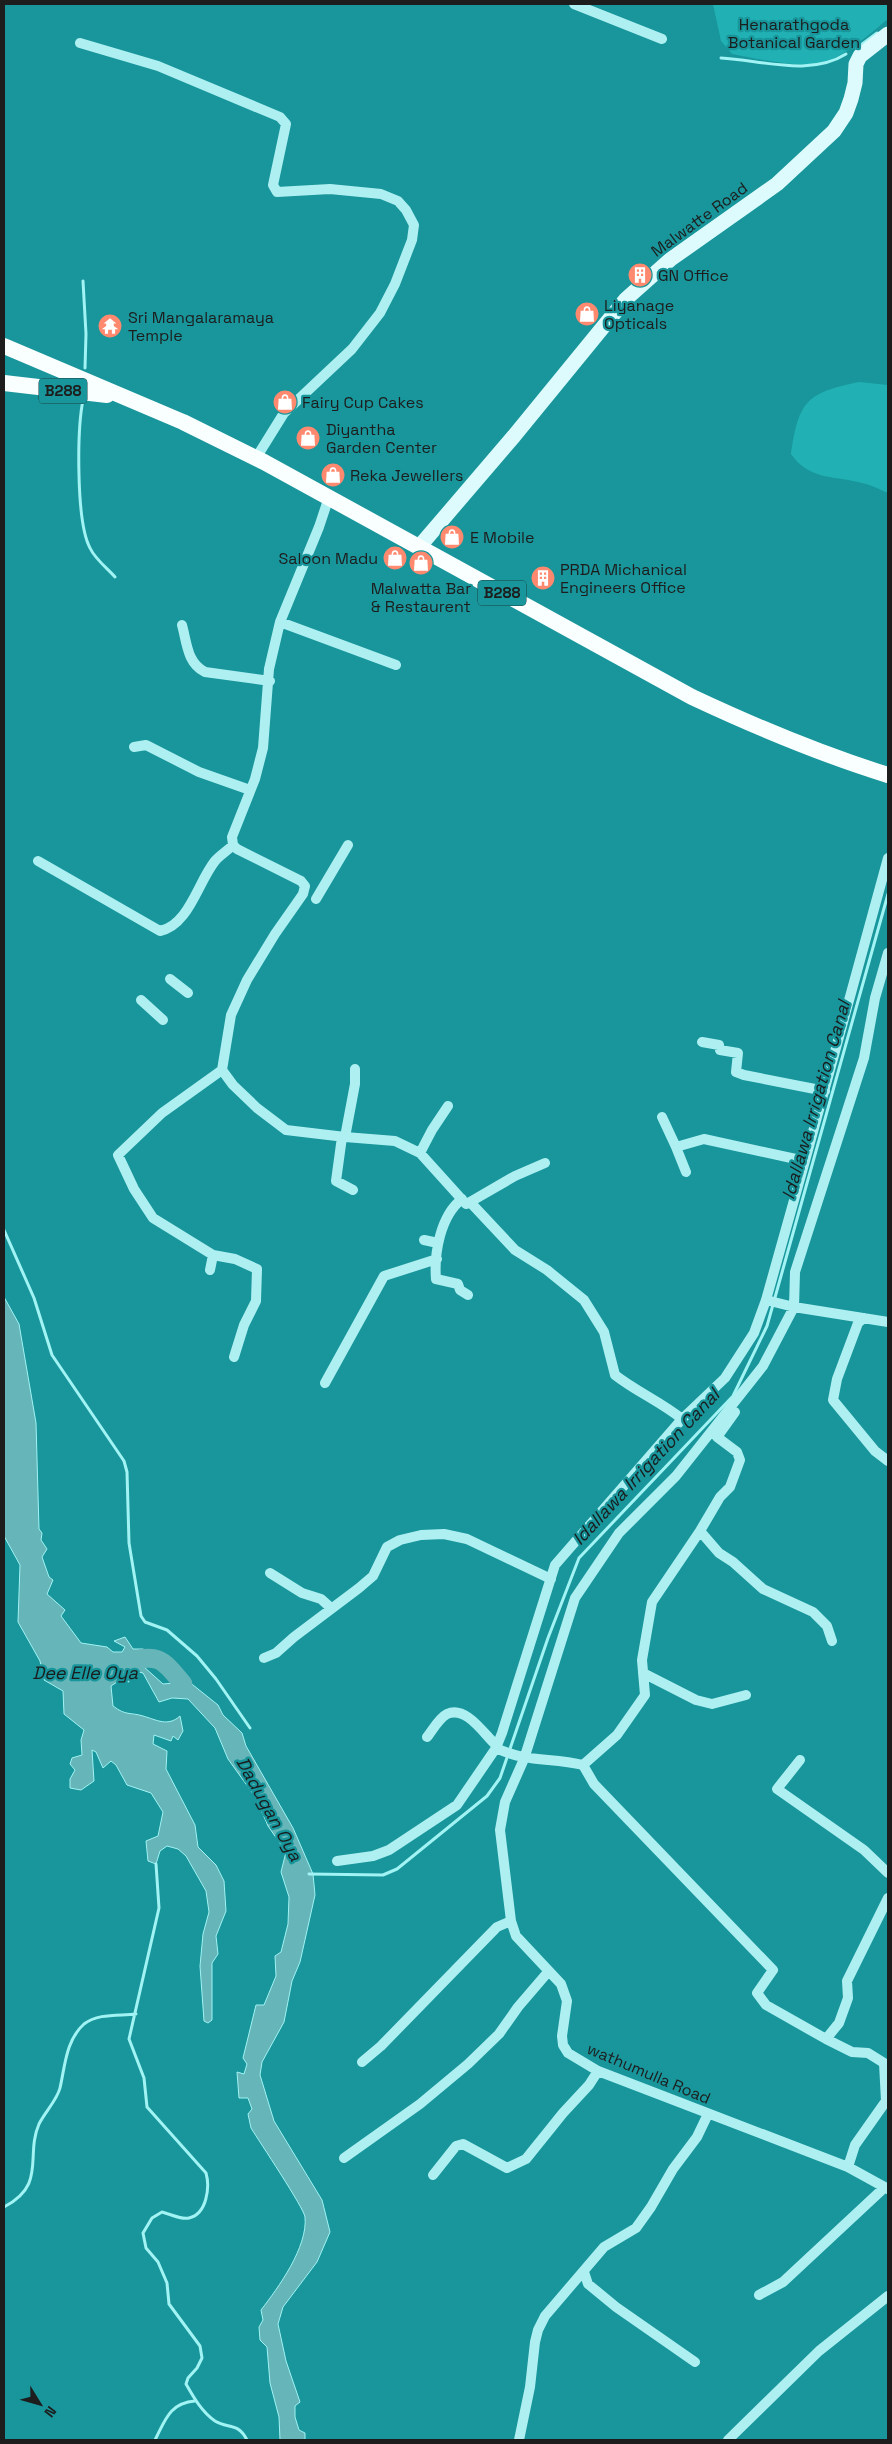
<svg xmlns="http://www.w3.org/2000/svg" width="892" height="2444" viewBox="0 0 892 2444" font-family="'Space Grotesk',sans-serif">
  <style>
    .green { fill: #21b1b4 }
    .water { fill: #66b5b8; stroke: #a1f3f4 }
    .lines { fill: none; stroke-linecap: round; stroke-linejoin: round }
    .stream { stroke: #a1f3f4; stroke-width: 3 }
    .river { stroke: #66b5b8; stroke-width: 19 }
    .street { stroke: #aef0f2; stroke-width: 10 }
    .secondary { stroke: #ddfbfc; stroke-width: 15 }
    .primary { stroke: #f9feff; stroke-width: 16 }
    .labels { text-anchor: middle; stroke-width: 4.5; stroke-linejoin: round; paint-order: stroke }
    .shield { fill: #18969b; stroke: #1c4143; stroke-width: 1 }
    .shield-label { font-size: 15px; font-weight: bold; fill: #1d1d1d }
    .park-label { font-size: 16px; fill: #1b1d1d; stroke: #18969b }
    .street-label { font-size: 16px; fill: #1d1d1d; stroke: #18969b }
    .poi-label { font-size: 16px; fill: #1d1d1d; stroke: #18969b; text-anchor: start }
    .water-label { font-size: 18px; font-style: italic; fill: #1a1c1d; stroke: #18969b }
  </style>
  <rect width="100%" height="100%" fill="#18969b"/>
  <path class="green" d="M713,4H888V19C868,35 846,56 820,64C803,68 751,58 732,54L721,41Z
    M859,382L888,385V493C879,489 869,484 858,482C832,476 808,479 791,454C799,400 807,393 859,382Z"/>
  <path class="water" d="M4,1297L19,1324L36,1423L39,1529L42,1533L41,1540L47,1549L42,1557L49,1577L53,1580L47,1594L65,1610L61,1616L81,1643L107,1647L113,1652H122L125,1647L114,1641L125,1637L133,1649H143L151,1654L148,1657L150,1663H145L144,1667L163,1684L174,1683L165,1672L168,1665L218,1705L223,1715L242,1733L246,1746L293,1828L313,1874L315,1895L300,1962L292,1981L284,2022L262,2062L260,2075L274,2121L322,2200L330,2232L317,2262L283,2307L278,2324L286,2361L300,2402L295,2406V2417L299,2430L305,2433V2440H280L279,2417L270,2383L267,2347L260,2340L259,2327L263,2320L261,2310C278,2288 308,2247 305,2217C304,2208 259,2141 251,2128L248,2114L252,2109L248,2098H239L237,2072L244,2074L247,2064L243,2058L256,2005H264L276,1976L275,1956L281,1952L288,1924L289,1897L281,1872L286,1852L268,1826L256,1798L228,1759L215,1728L188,1699L172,1698L159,1702L143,1673L134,1671L129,1674V1682L120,1680L111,1686L113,1706C126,1716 130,1712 143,1716C157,1720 168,1727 180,1716L183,1731L178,1740L173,1736L171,1741L154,1735L153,1744L167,1751L166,1769L195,1825L198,1847L216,1865L224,1881L226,1911L216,1936L218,1954L212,1963V2020L208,2023L204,2021L200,1966L203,1934L209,1912L206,1891L186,1856L178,1849L167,1846L160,1851L156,1864L148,1861L146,1841L158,1836L163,1812L151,1793L127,1785L116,1765L111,1761L103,1768L96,1752L92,1750L94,1781L81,1790L70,1788V1779L75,1770L70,1764L72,1758L82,1755L81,1740L84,1730L64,1714L63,1691L44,1680L40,1661L18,1622L20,1565L4,1536Z"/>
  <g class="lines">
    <path class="stream" d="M857,48L877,33
      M721,58C761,60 810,77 846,54
      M83,281L86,334L85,368
      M83,400C77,430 76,522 90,548C95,559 107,568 115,577
      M4,1230L34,1298L52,1355L124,1461L127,1472L129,1543L141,1616L145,1622L167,1630L197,1656L216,1679L250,1728
      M156,1864L159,1908L129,2039L144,2078L147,2107L206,2173C210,2187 207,2214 189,2218C181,2220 170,2214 162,2212L152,2218L143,2233L146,2248L158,2262L167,2283L169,2304L200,2346L202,2358L197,2368L188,2378L186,2384C194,2398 202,2412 215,2421C228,2429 238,2422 247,2440
      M309,1874L383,1875L397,1869L487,1796L500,1778L548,1638L579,1558L733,1396L767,1326L888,894
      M4,2207C47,2185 25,2156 39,2124C45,2112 57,2100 60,2088C65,2066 66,2040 84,2024C98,2013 119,2016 136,2014
      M155,2440C165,2421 169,2403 195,2401"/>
    <path class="river" d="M123,1663C158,1654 160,1656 183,1684"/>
    <path class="street" d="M574,4L662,39
      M80,43L158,66L280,117L286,124L273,185L277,192L330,189L381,194L398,201L406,210L414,225L412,240L395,284L380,313L352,349L284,413L256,458
      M329,497L319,527L280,622L269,669L263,748L255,779L232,837L233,845L237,849L301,881L305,886L303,894L275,934L247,980L231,1015L222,1070L233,1085L257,1108L286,1130L345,1137L395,1141L420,1153L466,1204L470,1202
      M280,622L396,665
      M182,625C187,643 187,663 205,672L270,681
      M134,747L146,745L199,772L250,790
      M38,861L160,931C189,925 198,882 215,861C220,855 227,851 233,845
      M316,899L348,845
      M888,953L875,998L864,1058L795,1272L794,1307L763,1366L676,1476L619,1533L575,1598L524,1759L505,1802L500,1830L511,1921L516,1936L561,1984L567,2001L562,2036L563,2045L568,2053L598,2071L848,2167L888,2189
      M170,979L188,993
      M141,1000L163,1020
      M702,1042L719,1045L720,1050L738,1053L736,1072L744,1075L825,1091
      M222,1070L162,1113L118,1155L134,1189L153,1218L213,1255L235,1259L257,1269L256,1301L244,1325L234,1357
      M662,1117L676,1147
      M342,1137L336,1181L353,1190
      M345,1137L355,1084V1069
      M420,1153L432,1130L448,1106
      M686,1172L676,1147L704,1139L805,1161
      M462,1199C440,1216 434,1254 436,1279L458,1284L460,1290L468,1295
      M470,1202L515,1250L547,1270L584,1300L604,1332L615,1375C637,1392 661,1402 682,1419
      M470,1202L515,1176L545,1163
      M424,1240L438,1243
      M210,1270L213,1255
      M766,1300L794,1307L888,1322
      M864,1318L858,1323L837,1379L833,1400L875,1451L888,1461
      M325,1383L384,1276L437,1259
      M700,1531L719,1553L733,1562L763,1589L813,1612L827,1626L832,1641
      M270,1573L302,1593L321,1599L331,1608
      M264,1658L276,1653L294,1637L359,1588L373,1576L387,1547L400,1540L421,1535L444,1534L467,1539L551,1579
      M643,1673L696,1700L712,1704L746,1695
      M427,1737C432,1731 439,1718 447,1714C467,1705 485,1736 497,1746
      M496,1748C527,1763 552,1757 583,1765L594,1784L773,1970L757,1993L766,2005L826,2039
      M800,1760L777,1789L864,1850L888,1873
      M583,1765L617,1735L645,1695L642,1660L652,1602L700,1531L720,1497L730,1487L740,1460L737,1452L717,1437L735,1412
      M337,1861L373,1856L389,1850L457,1805L496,1748L502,1733L555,1565L682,1419L725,1378L754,1333L766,1300L805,1161L888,858
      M362,2062L381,2046L497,1927L511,1921
      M344,2158L420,2104L468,2064L499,2034L518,2007L548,1972
      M848,2167L855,2145L886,2101L884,2063L868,2053L852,2052L826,2039L839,2023L848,1998L847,1981L888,1898
      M433,2175L456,2146L463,2144L507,2168L526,2159L563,2113L589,2085L598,2071
      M584,2272L588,2284L616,2307L695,2362
      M759,2295L783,2282L885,2187
      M519,2440L530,2387L535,2342L538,2330L545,2316L604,2247L636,2228L651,2207L673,2169L697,2137L708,2114
      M728,2440L819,2351L888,2296"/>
    <path class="secondary" d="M419,547L514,436L626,299L671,259L777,184L834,131L846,113L851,99L855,83L856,64L860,56L888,34"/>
    <path class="primary" d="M4,346L183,422L264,462L692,697C756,727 820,754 888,775
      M4,383L107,395"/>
  </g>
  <defs>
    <symbol id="building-disc" viewBox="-11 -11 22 22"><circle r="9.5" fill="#ff896f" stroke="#18969b"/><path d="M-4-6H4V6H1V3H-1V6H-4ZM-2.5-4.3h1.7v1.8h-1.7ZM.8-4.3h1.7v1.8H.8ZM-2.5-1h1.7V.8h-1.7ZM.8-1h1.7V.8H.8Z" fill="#fff"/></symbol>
    <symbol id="shop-disc" viewBox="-11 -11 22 22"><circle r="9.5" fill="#ff896f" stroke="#18969b"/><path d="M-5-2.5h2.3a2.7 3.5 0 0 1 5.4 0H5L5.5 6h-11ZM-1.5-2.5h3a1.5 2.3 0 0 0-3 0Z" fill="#fff"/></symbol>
    <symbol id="temple-disc" viewBox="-11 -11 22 22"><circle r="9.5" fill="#ff896f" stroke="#18969b"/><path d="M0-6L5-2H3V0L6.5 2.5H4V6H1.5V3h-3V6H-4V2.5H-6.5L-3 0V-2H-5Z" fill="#fff"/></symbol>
  </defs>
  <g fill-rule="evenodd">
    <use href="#building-disc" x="626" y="261" width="28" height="28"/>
    <use href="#shop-disc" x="573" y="300" width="28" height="28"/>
    <use href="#temple-disc" x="96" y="312" width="28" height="28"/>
    <use href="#shop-disc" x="271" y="388" width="28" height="28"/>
    <use href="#shop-disc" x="294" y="424" width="28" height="28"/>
    <use href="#shop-disc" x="319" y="461" width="28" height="28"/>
    <use href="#shop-disc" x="438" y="523" width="28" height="28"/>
    <use href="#shop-disc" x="381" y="544" width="28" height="28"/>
    <use href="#shop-disc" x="407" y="549" width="28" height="28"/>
    <use href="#building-disc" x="529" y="564" width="28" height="28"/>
  </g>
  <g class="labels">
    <g class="shield">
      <rect x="39" y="378.5" width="48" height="25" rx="4"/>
      <rect x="478" y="580.5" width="48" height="25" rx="4"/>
    </g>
    <g class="shield-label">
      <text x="63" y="396">B288</text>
      <text x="502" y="598">B288</text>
    </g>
    <g class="park-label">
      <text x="794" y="30">Henarathgoda<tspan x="794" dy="18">Botanical Garden</tspan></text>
    </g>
    <g class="street-label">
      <text transform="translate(699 219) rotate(-36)" y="6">Malwatte Road</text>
      <text transform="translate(649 2073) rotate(23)" y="6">wathumulla Road</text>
    </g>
    <g class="poi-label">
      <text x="658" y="281">GN Office</text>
      <text x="604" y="311">Liyanage<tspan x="604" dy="18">Opticals</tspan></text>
      <text x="128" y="323">Sri Mangalaramaya<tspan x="128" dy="18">Temple</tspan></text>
      <text x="302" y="408">Fairy Cup Cakes</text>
      <text x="326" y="435">Diyantha<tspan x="326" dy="18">Garden Center</tspan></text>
      <text x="350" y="481">Reka Jewellers</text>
      <text x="470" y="543">E Mobile</text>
      <text x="378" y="564" text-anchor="end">Saloon Madu</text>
      <text x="560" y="575">PRDA Michanical<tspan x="560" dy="18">Engineers Office</tspan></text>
      <text x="421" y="594" text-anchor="middle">Malwatta Bar<tspan x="421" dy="18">&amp; Restaurent</tspan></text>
    </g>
    <g class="water-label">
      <text transform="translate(816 1100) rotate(-74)" y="6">Idallawa Irrigation Canal</text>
      <text transform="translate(646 1467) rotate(-47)" y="6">Idallawa Irrigation Canal</text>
      <text x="85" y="1679">Dee Elle Oya</text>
      <text transform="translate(269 1809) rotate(61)" y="6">Dadugan Oya</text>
    </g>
  </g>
  <rect width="892" height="2444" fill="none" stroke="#1d1d1d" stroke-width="10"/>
  <g transform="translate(40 2404) rotate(127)" stroke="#18969b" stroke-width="4" paint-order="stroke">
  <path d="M0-4L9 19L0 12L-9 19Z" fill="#1d1d1d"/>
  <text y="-8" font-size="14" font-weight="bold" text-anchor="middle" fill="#1d1d1d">N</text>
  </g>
</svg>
